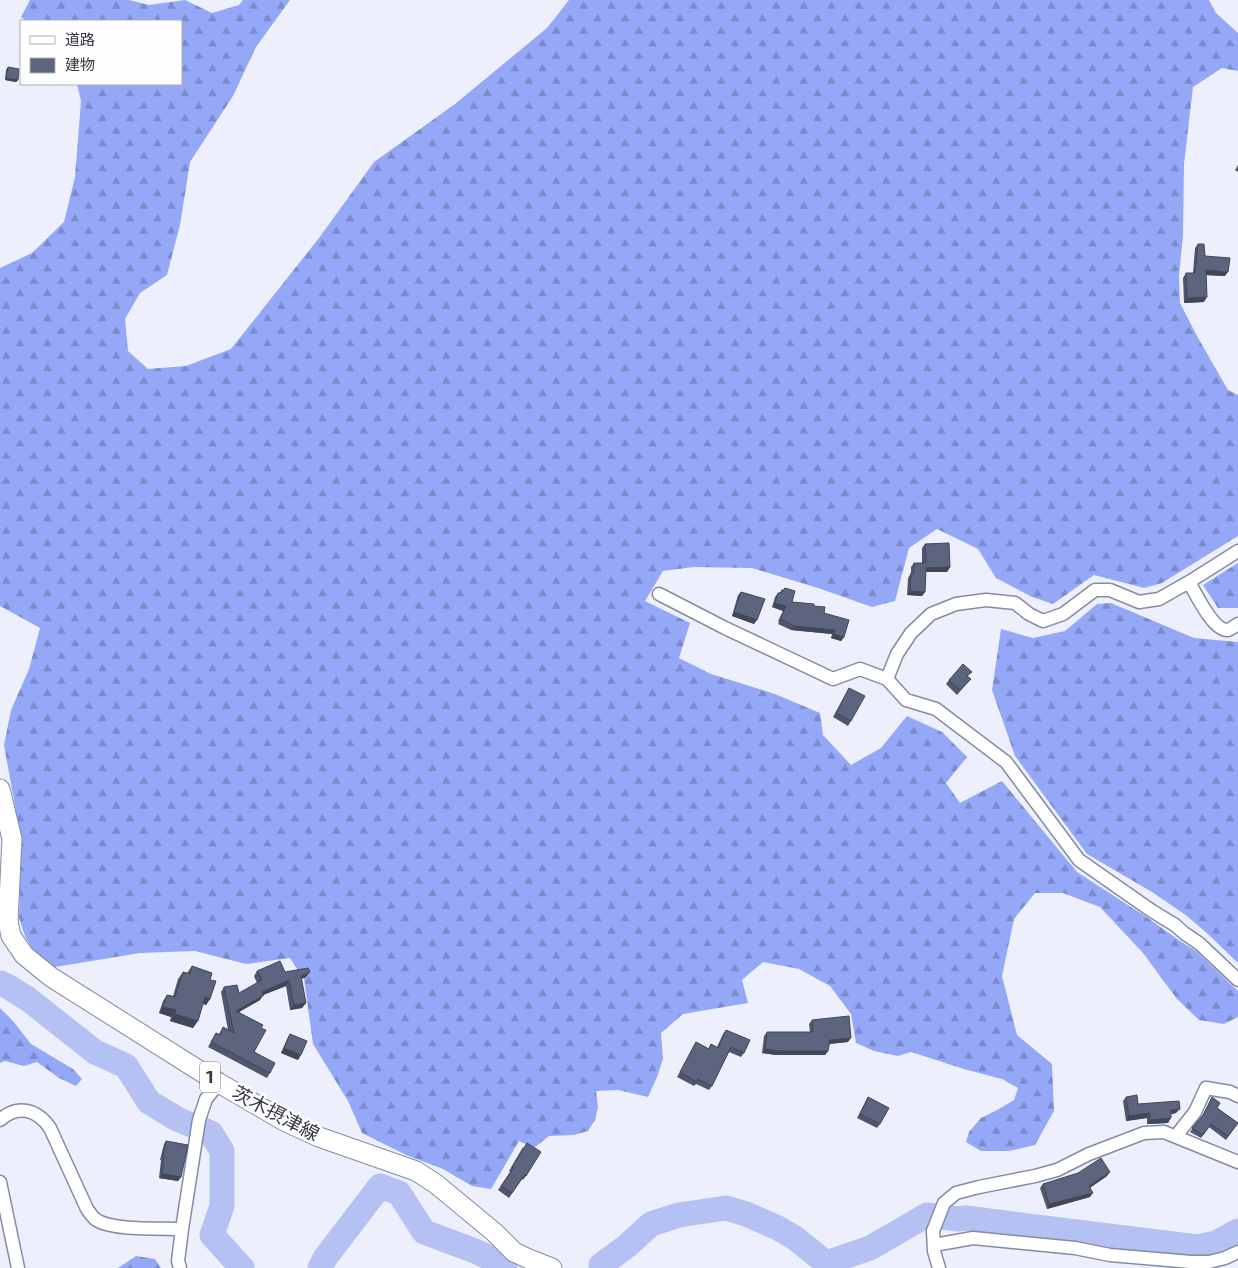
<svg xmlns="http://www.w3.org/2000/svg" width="1238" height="1268" viewBox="0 0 1238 1268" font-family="'Exo 2','Noto Sans JP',sans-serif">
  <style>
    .forest { fill: url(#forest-firs) }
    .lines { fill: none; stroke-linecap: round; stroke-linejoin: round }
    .river { stroke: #b4c1f2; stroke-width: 25 }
    .street-casing { stroke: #838ba5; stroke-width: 15 }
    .primary-casing { stroke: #838ba5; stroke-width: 21 }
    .street { stroke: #fff; stroke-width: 12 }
    .primary { stroke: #fff; stroke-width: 19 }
    .wall { fill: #50566c }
    .shaded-wall { fill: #414658 }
    .building { fill: #5d647d; stroke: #414658 }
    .labels { text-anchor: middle; stroke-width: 5; stroke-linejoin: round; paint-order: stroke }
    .shield { fill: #fefefe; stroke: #71747c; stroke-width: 1 }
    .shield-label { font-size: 18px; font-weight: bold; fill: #353944 }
    .street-label { font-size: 19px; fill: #353944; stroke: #fefefe }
  </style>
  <defs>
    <pattern id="forest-firs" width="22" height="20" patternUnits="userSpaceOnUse" patternTransform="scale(1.25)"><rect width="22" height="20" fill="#95a8f8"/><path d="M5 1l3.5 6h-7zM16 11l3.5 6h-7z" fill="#7a8aca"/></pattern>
  </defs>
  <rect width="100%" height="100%" fill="#edf0fc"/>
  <path class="forest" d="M30,0H129L149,5L185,0L212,13L239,5L243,0H290L256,47L233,96L190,162L180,225L167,275L140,293L125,319L128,351L148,369L186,366L231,349L319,238L374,162L455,104L547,28L569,0H1209L1216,13L1238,33V71L1222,68L1193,87L1184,164L1183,236L1179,275L1180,303L1197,336L1228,390L1238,395V536L1162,583L1144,588L1094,575L1053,604L1032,597L996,578L978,549L937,529L909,548L895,601L872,607L818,588L752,568L694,567L663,571L645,601L690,623L679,658L711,674L775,694L820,713L823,735L851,765L881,748L907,716L942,732L967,757L946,783L960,803L1002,781L1077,872L1145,916L1180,941L1196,951L1238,991V1017L1224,1024L1199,1020L1177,999L1143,953L1100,907L1063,893H1035L1014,919L1002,976L1017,1035L1052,1064L1054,1111L1035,1145L1009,1151H981L966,1142L969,1132L981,1118L999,1109L1014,1100L1018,1088L1002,1079L964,1069L911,1052L898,1056L874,1051L856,1043L851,1014L830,986L799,969L763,962L742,980L748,1003L683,1014L661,1033L663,1059L657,1077L648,1097L618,1090L596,1091L598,1107L595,1120L588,1131L574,1135L549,1136L534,1148L519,1141L491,1189L472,1186L443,1169L406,1155L362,1133L348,1101L313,1044L304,979L290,958L246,964L195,951L140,953L55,967L36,956L25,936L19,918L21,839L4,745L11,710L29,669L40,628L0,606V268L32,253L64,222L75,177L81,101L77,84H181V21H27L21,17Z
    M1238,563V608H1218L1203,585Z
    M1111,603L1194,638L1238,642V963L1209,935L1187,916L1152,892L1087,854L1015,756L992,690L1001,629L1033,638L1065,631L1097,604Z
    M0,1008L13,1021L31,1044L73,1069L82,1079L76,1086L59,1078L37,1062L24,1066L5,1061L0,1063Z
    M136,1256L155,1259L161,1268H118Z"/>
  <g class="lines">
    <path class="river" d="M0,983L7,986L28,999L95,1052L126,1066L149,1102L177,1119L211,1133L222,1151V1206L212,1235L242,1268
      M601,1265L627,1246L651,1224L679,1215L726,1208L746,1214L778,1228L795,1238L826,1263L870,1248L927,1215L958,1219L966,1218L1197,1247L1216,1243L1238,1231
      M320,1268L325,1258L380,1186L399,1193L424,1232L475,1251L498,1262L505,1268"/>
    <defs>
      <path id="street" d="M1189,582C1196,594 1213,631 1228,630C1231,629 1235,626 1238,624
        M659,594L725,628L833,679L860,669L887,679L906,700L936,709L1006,762L1079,860L1152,911L1175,925L1184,933L1200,944L1238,980
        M887,679L897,654L911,633L931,614L956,604L986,600L1015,603L1029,614L1043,621L1063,614L1095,590H1110L1139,602L1159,599L1189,582L1238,551
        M0,1120C17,1104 37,1109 50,1128L87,1209C89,1212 92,1216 95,1219C111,1231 160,1228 182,1229
        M1176,1136L1195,1112L1206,1088L1230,1092L1238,1096
        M0,1182L18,1268
        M934,1245L973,1238L1075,1248L1110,1255L1191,1262H1209L1225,1258L1238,1252
        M180,1268L178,1261L182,1229L199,1120L206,1099L219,1083
        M939,1268L934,1251L933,1231L944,1203L956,1193L979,1187L1035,1176L1057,1170L1089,1154L1144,1133L1164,1132L1238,1162"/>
      <path id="primary" d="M0,789L12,839L8,921L11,936L24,955L51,977L219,1083L284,1121L319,1137L416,1171L436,1184L494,1232L514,1252L529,1259L552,1268"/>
    </defs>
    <use href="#street" class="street-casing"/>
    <use href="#primary" class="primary-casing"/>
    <use href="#street" class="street"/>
    <use href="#primary" class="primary"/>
  </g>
  <path class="wall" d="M8,67L18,80L16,82L5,80L6,70Z
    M1238,165V172L1235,170Z
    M1198,244L1205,256L1225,276L1206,275L1204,302L1184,303L1183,278L1186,273H1193L1195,248Z
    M925,544L950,567L947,572H926L925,592L922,596L907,595L908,578L911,573V567L914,563H922V548Z
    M785,588L792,602L814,606L824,613L844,637L841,641L831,638L832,634L791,630L778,624L779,622L778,621L783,611L772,607L775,597L778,593H779L782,590H783Z
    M741,592L754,624L732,616L738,595Z
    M968,677L971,679L957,695L946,684L949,680Z
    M849,688L851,721L848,726L833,717Z
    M192,966L210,980V999L206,1005L203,1004L193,1028L170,1021L171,1017L159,1013L163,1001L167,995L173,996L178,979L183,972L187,973Z
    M257,971L285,972L306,977L301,979L306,1003L302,1008L290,1010L286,986L263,995L260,1000L239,1012L261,1028L254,1052L270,1073L267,1078L208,1047L216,1033L219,1034L223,1027L228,1030L221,992L224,987L239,993L257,983L254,976Z
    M812,1020L848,1042L829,1044L828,1051L825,1055H776L762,1053L764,1036L767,1032H810L809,1024Z
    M726,1030L744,1053L741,1057L729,1052L712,1086L709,1090L696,1084L694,1086L677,1077L696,1042L708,1049L711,1044L717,1047L723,1034Z
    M290,1034L298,1060L281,1053L287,1039Z
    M868,1097L880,1124L877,1128L857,1118Z
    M1126,1097L1138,1104L1176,1113L1171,1114L1168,1123L1147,1124V1118L1126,1121L1123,1101Z
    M1212,1097L1217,1108L1238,1123L1226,1140L1209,1127L1201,1138L1190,1132L1202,1116Z
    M166,1141L181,1177L178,1181L159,1178L161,1160H160L164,1144Z
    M523,1147L526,1176L523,1180L522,1179L509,1198L498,1190L510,1172L509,1171Z
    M1107,1176L1090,1188V1197L1047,1209L1040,1188L1043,1184Z"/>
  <path class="shaded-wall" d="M6,78L18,80L16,82L5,80Z
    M1206,270L1228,272L1225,276L1203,275Z
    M1207,297L1204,302L1184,303L1187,298Z
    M950,567L947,572H923L926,568Z
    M910,591L925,592L922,596L907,595Z
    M775,603L786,606L783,611L772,607Z
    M734,612L757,620L754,624L732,616Z
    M794,626L835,630L832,634L791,630Z
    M834,634L844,637L841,641L831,638Z
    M310,972L306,977L297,981L301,976Z
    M289,980L286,986L263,995L260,1000L232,1016L236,1011L262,992Z
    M205,997L210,999L206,1005L201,1003Z
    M306,1003L302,1008L290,1010L294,1005Z
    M163,1007L176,1010L171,1017L159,1013Z
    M175,1014L198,1021L193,1028L170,1021Z
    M851,1038L848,1042L827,1044L830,1040Z
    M284,1048L301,1055L298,1060L281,1053Z
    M765,1049L828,1051L825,1055H776L762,1053Z
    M1180,1109L1176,1113L1168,1115L1171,1110Z
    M1150,1113L1147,1118L1126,1121L1129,1116Z
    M1171,1118L1168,1123L1147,1124L1150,1120Z
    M1110,1172L1107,1176L1086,1190L1089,1186Z
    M162,1174L181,1177L178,1181L159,1178Z
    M1093,1193L1090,1197L1047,1209L1049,1204Z"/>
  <path class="building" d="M8,67L19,69L18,80L6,78Z
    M1198,244H1204L1205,256L1230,258L1228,272L1206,270L1207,297L1187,298L1186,273H1195Z
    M949,543L950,567L926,568L925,592L910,591L911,573H914V563H926L925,544Z
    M785,588L795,591L792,602L814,604V606L825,607L824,613L849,620L844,637L834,634L835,630L794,626L781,619L782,617H781L786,606L775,603L778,593H781L782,590H784Z
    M741,592L765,599L757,620L734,612Z
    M963,664L972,672L967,676L971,679L960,690L949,680Z
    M849,688L865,696L851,721L836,713Z
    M280,961L285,972L308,968L310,972L301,976L306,1003L294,1005L289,980L262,992L264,995L236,1011L263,1025L261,1028L266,1030L254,1052L275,1063L270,1073L211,1042L216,1033L220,1035L223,1027L234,1033L224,987L237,985L239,993L262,980L257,971Z
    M192,966L212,973L210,980L216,981L210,999L205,997L198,1021L175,1014L176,1010L163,1007L167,995L175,997L183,972L190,974Z
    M849,1016L851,1038L830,1040L828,1051H779L765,1049L767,1032H813L812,1020Z
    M726,1030L750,1040L744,1053L731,1047L712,1086L698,1079L697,1082L680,1072L696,1042L709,1049L711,1044L718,1048Z
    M290,1034L307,1041L301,1055L284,1048Z
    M1137,1095L1138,1104L1179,1101L1180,1109L1171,1110V1118L1150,1120V1113L1129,1116L1126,1097Z
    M868,1097L889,1108L880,1124L860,1114Z
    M1212,1097L1220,1103L1217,1108L1238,1123L1228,1136L1211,1124L1203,1135L1192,1128L1204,1114Z
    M166,1141L188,1145L181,1177L162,1174L164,1156H163Z
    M527,1143L541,1152L526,1176L525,1174L512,1193L501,1186L514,1168L512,1167Z
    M1101,1158L1110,1172L1089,1186L1093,1193L1049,1204L1043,1184L1078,1173Z"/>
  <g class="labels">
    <rect class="shield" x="200" y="1061.5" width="20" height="31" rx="4"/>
    <g class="shield-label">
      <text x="210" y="1083">1</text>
    </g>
    <g class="street-label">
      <text transform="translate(276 1113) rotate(28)" y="7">茨木摂津線</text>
    </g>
  </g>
  <rect x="20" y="20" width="162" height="65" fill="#fefefe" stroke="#aeafb4"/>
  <rect x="30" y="36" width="25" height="8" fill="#ffffff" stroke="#aeafb4"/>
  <text x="65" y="45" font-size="15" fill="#353944">道路</text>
  <rect x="30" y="58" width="25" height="15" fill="#5d647d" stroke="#aeafb4"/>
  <text x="65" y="70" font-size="15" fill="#353944">建物</text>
</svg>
